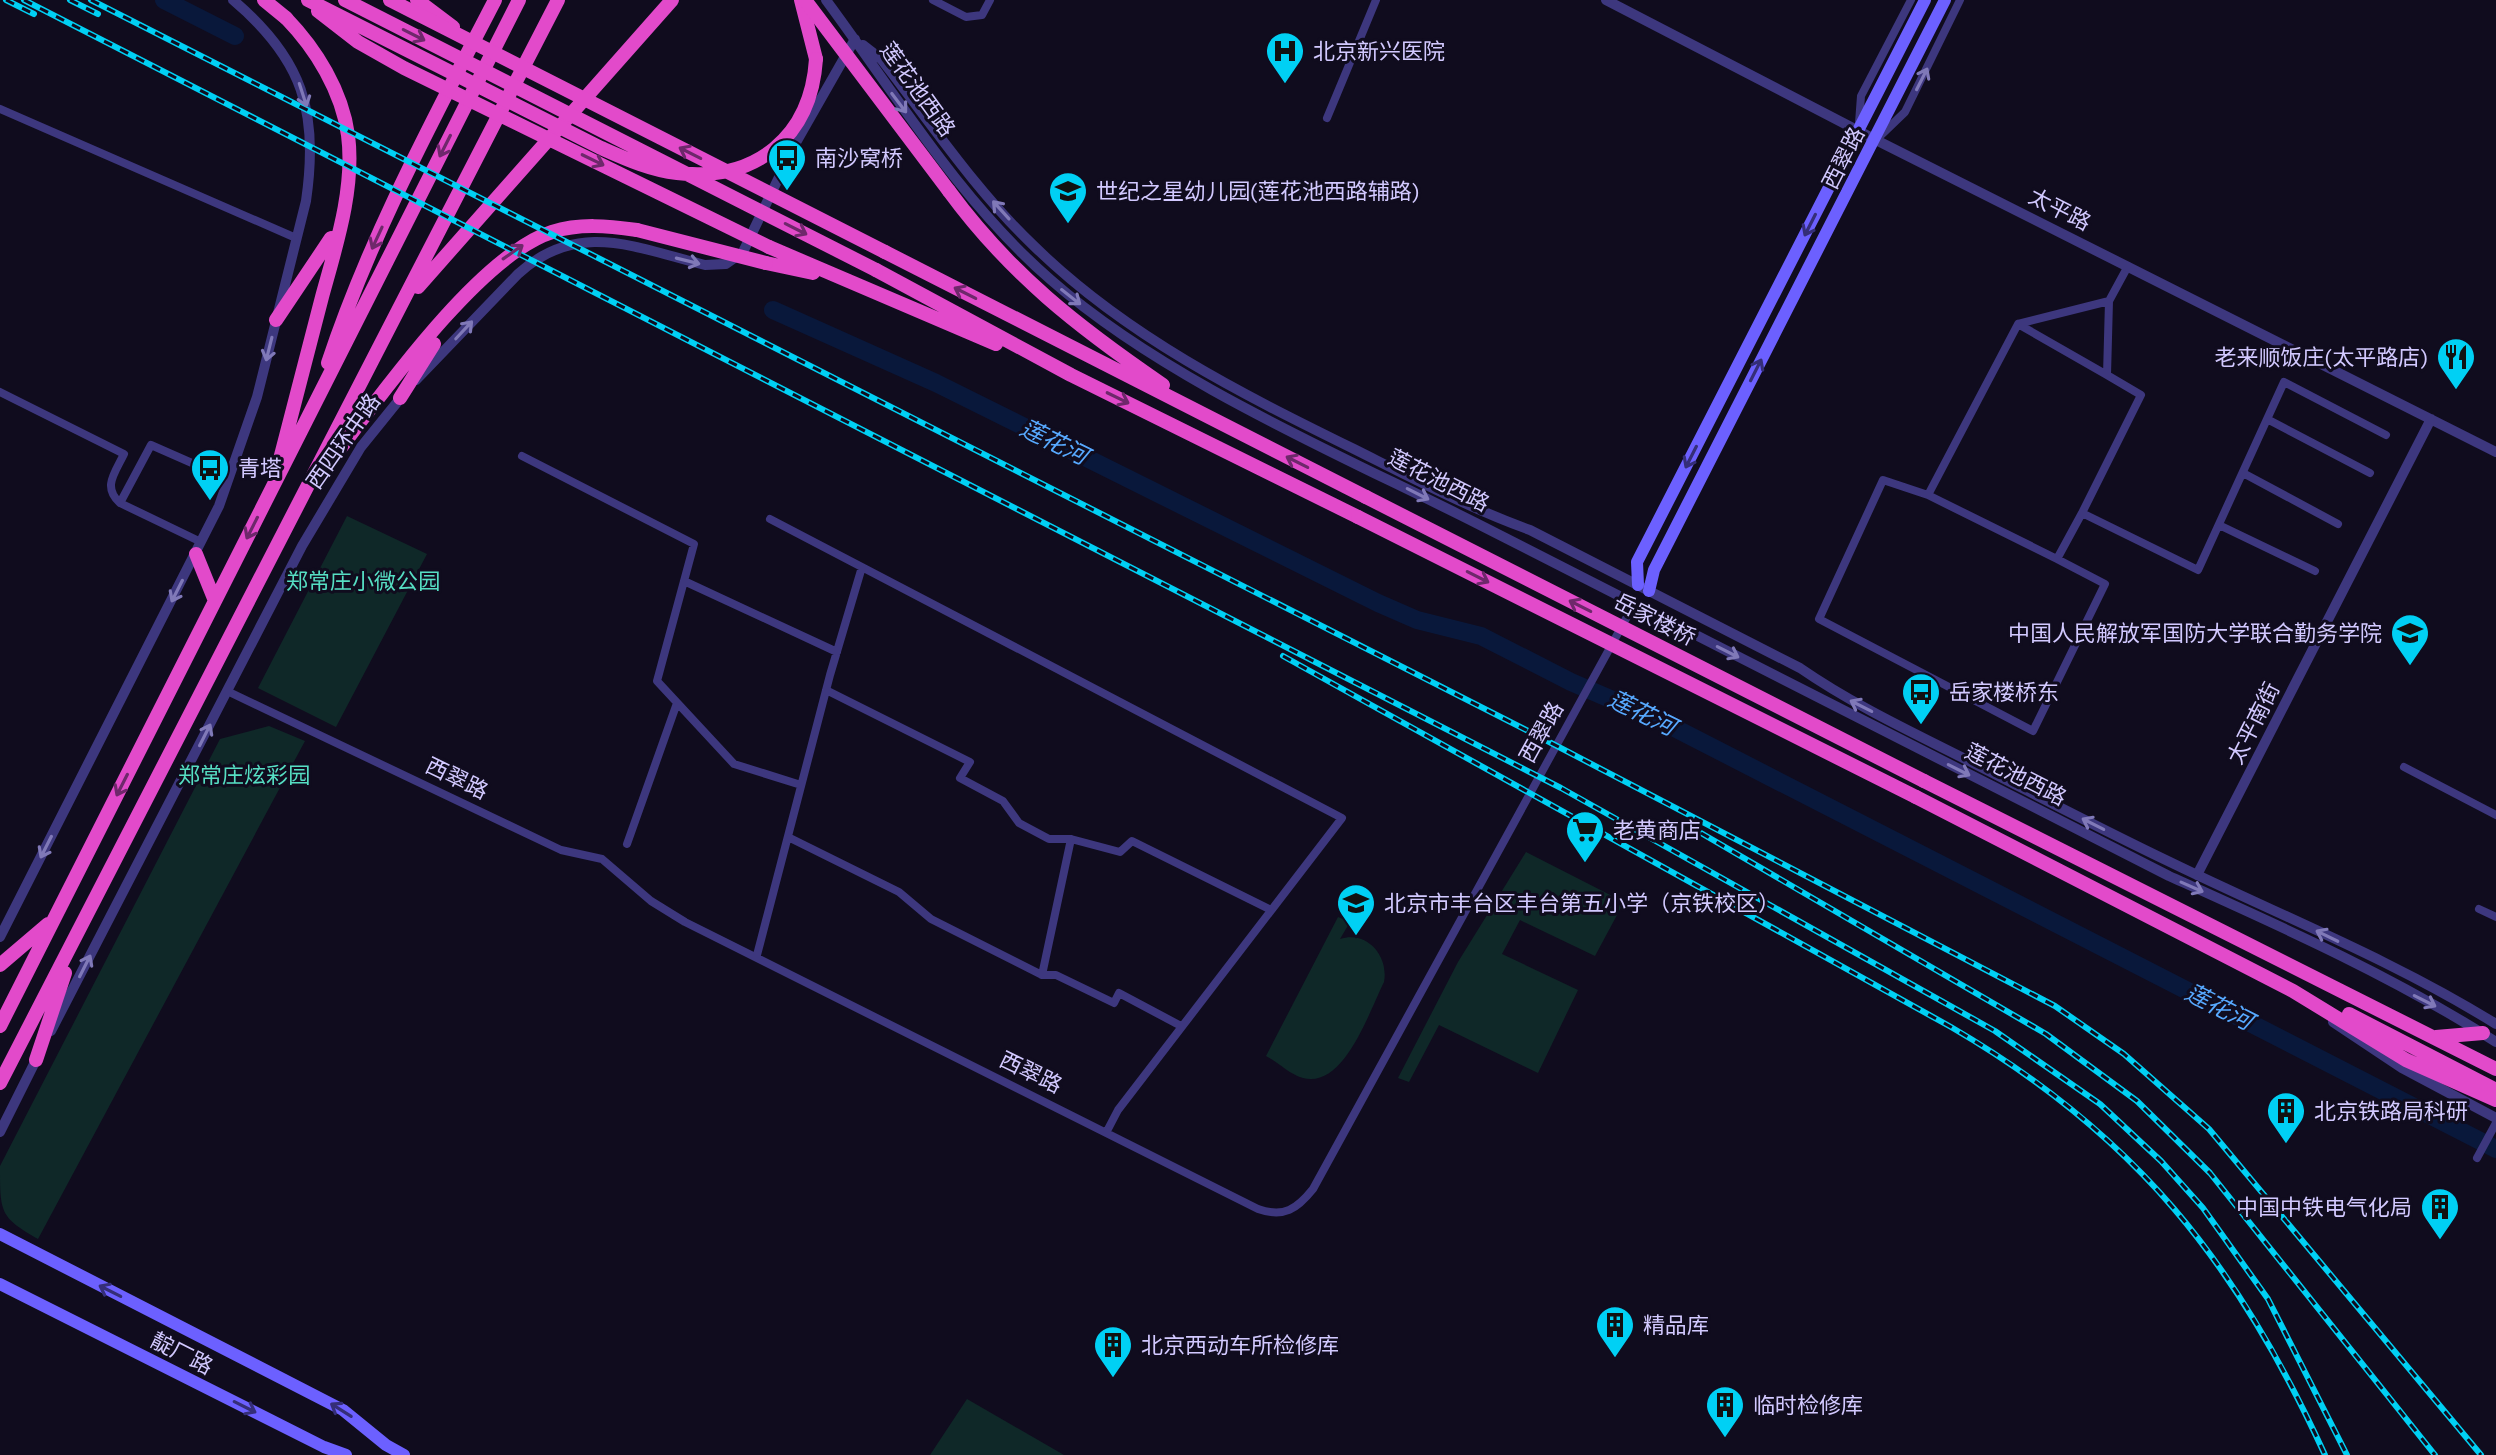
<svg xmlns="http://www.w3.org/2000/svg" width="2496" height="1455" viewBox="0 0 2496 1455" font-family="'Work Sans','Noto Sans SC',sans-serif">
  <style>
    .green { fill: #0f2828 }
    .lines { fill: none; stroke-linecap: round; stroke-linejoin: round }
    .river { stroke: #09183b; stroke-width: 18 }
    .minor { stroke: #3d377e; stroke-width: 8 }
    .tertiary { stroke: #3d377e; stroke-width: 10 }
    .secondary { stroke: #6c60ff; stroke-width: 12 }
    .trunk { stroke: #e24aca; stroke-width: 14 }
    .rail-casing { stroke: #00d0f4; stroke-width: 6 }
    .rail { stroke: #100c1e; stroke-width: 3; stroke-dasharray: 9; stroke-linecap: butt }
    .trunk-bridge { stroke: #e24aca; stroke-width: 14 }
    .oneway { stroke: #6e286b }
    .oneway2 { stroke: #8079b8 }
    .oneway3 { stroke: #352e78 }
    .labels { text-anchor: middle; stroke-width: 6; stroke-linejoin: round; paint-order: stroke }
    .poi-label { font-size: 22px; fill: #d2c9ff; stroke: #100c1e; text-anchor: start }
    .street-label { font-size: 22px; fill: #d2c9ff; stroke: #100c1e }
    .park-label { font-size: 22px; fill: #56dec3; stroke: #100c1e }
    .water-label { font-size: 24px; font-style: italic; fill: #57a9ff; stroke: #100c1e }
  </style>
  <rect width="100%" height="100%" fill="#100c1e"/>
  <path class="green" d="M347,516L427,554L336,727L258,688Z
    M269,726L305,741L38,1239C0,1217 0,1213 0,1166L220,739Z
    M1526,852L1624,902L1595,956L1520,920L1502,954L1578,990L1538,1073L1439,1025L1409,1082L1398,1078L1458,962Z
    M1338,917L1350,922L1340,939C1367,930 1389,956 1384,982C1369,1012 1344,1089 1303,1078C1289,1074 1278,1062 1266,1056Z
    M967,1399L1064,1455H930Z"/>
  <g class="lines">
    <path class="river" d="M164,0L235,36
      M773,310L936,383L1378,603L1417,620L1481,636L1571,682L1659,720L2496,1149"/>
    <path class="minor" d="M933,0L966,17L982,15L990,0
      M0,109L296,238
      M1327,118L1376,0
      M1859,123L1861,96L1911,0
      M1879,137L1905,112L1960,0
      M2128,266L2109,301L2107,375L2141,395L2082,513L2198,570L2284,382L2386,435
      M2018,324L2107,375
      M0,392L124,454C115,473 102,487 120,503
      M2267,419L2370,473
      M522,456L694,544L657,681L734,764L801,785
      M201,467L151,445L120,503L201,542
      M2243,473L2338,524
      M1928,495L2057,559
      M2082,513L2057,559L2105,584L2033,731L1819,619L1883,480L1928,495L2018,324L2109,301
      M770,519L1342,818L1118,1110L1107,1131
      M2219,525L2315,571
      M684,581L837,652
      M826,690L970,762L960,778L1003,801L1019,823L1049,839H1071
      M227,691L561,850L602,859L651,901L685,922L1258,1209C1284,1218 1297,1209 1313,1189L1634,604
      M2404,767L2496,815
      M788,837L899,892L931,919L1042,975H1056L1114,1003L1119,993L1181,1026
      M627,844L677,703
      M2479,909L2496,917
      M757,955L830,675L862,567
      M1042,975L1071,839L1120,852L1132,841L1271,910
      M2477,1158L2496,1123"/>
    <path class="tertiary" d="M826,0C897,96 960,201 1051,280C1166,381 1339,454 1476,523C1707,640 1938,759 2169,876C2280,926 2393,976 2496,1042
      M1606,0L1876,140L2496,452
      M863,45L881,59C930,122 976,191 1034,246C1126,336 1240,393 1354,449C1412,478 1469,508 1530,530L1800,668C1855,706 1916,734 1975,764C2040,797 2105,831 2170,862C2279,915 2393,960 2496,1024
      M416,380L518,274C578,219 636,248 705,265L726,264L743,252L794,146L855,39
      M2197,875L2431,419
      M0,937L219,506L257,397L306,201C319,112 303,59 233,0
      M2333,1022L2402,1068L2496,1118
      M51,1031L302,546L361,447L403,395
      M0,1132L38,1056"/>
    <path class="secondary" d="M1638,585L1637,562L1925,0
      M1649,591L1654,570L1945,0
      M0,1234L343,1410L386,1445L404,1455
      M0,1284L324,1447L346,1455"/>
    <path class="trunk" d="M417,0L453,27
      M801,0L816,59
      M949,191C1010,274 1078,327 1163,385
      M769,247L996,344
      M885,252L1366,497
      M766,263L813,273
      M876,270L1071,375L1358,517
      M418,287L672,0
      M276,320L331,238
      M328,363C370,236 434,118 495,0
      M400,398L434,344
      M279,463C293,408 308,353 322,297C336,246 355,188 348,135C342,91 316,49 286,18
      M324,470C373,406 477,256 552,232C580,223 608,226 637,230
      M196,554L215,601
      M1924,781L2496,1069
      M1916,797L2293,991L2406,1060L2496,1100
      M0,965L48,924
      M2349,1014L2496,1090
      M0,1026L519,0
      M2436,1037L2483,1033
      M36,1060L65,973
      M0,1083L558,0"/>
    <defs>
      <path id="rail" d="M6,0L34,14
        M24,0L1561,788L1995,1031L2100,1104L2161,1161L2203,1208L2268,1299L2347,1455
        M70,0L98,14
        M91,0L1532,733L2055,1006L2124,1054L2209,1129L2481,1455
        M1283,656L1951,1027C2135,1134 2237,1262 2325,1455
        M1701,833L2046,1034L2137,1101L2210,1173L2435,1455"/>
    </defs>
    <use href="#rail" class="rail-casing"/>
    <use href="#rail" class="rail"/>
    <path class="trunk-bridge" d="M264,0L286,18
      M308,0L601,148C626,159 650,170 677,173C756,182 811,137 816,59
      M345,0L876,270
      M390,0L885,252
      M805,0L949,191
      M318,11L358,42L404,68L769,247
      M637,230L766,263
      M1366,497L1924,781
      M1358,517L1916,797"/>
  </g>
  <defs><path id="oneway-shaft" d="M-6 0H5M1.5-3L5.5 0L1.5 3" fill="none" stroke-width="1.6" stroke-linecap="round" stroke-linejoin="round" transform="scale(2)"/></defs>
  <g class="oneway">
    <use href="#oneway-shaft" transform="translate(414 35) rotate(27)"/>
    <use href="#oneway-shaft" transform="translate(445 146) rotate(117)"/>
    <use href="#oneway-shaft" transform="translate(690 153) rotate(-153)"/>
    <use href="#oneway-shaft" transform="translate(593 160) rotate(26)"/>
    <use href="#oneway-shaft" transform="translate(796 229) rotate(27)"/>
    <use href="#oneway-shaft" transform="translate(377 238) rotate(115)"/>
    <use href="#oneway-shaft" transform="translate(513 252) rotate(-35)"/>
    <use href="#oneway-shaft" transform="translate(965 293) rotate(-153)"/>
    <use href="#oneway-shaft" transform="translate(1118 398) rotate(26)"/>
    <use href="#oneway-shaft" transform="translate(1297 462) rotate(-153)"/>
    <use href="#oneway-shaft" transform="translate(252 528) rotate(117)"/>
    <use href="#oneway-shaft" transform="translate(1478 577) rotate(27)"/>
    <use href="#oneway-shaft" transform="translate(1580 606) rotate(-153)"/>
    <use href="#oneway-shaft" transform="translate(122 785) rotate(117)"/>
  </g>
  <g class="oneway2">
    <use href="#oneway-shaft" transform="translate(1922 79) rotate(-63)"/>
    <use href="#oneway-shaft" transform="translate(303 95) rotate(72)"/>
    <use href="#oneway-shaft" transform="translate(899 103) rotate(53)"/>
    <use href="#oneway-shaft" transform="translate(1001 210) rotate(-132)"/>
    <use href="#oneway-shaft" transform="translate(688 261) rotate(14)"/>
    <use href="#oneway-shaft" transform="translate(1071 297) rotate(38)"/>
    <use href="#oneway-shaft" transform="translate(464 330) rotate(-47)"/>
    <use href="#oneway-shaft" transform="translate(269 349) rotate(104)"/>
    <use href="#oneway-shaft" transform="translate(1418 494) rotate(27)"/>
    <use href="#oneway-shaft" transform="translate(177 591) rotate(117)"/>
    <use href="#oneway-shaft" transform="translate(1728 652) rotate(27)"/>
    <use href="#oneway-shaft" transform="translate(1861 706) rotate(-153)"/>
    <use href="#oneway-shaft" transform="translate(205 735) rotate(-63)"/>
    <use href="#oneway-shaft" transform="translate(1959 770) rotate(27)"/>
    <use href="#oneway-shaft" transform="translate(2093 824) rotate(-153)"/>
    <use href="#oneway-shaft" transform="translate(46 847) rotate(117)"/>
    <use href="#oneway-shaft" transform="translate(2192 887) rotate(24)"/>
    <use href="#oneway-shaft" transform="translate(2327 936) rotate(-154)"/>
    <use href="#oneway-shaft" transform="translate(85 966) rotate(-63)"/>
    <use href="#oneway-shaft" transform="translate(2425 1001) rotate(27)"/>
  </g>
  <g class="oneway3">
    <use href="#oneway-shaft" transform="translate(1810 225) rotate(117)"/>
    <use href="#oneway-shaft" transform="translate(1756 370) rotate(-63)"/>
    <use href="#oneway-shaft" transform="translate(1691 457) rotate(117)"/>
    <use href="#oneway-shaft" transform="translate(110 1291) rotate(-153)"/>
    <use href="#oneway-shaft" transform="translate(245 1407) rotate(27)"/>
    <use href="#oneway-shaft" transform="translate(341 1410) rotate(-148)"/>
  </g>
  <defs>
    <symbol id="hospital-pin" viewBox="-11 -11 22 30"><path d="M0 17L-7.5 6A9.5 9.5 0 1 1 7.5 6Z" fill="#00d0f4" stroke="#100c1e"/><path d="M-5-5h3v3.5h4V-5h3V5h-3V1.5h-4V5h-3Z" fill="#111"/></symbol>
    <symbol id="bus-pin" viewBox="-11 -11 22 30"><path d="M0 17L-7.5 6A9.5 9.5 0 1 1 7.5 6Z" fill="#00d0f4" stroke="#100c1e"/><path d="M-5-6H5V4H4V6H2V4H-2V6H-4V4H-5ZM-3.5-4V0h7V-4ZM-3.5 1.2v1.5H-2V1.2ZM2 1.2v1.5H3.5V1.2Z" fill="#111"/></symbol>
    <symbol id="school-pin" viewBox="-11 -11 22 30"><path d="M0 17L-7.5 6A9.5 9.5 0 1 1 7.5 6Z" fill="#00d0f4" stroke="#100c1e"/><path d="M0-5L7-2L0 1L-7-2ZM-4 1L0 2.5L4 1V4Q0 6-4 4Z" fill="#111"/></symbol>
    <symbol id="restaurant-pin" viewBox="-11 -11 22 30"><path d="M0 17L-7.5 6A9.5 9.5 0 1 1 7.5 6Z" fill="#00d0f4" stroke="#100c1e"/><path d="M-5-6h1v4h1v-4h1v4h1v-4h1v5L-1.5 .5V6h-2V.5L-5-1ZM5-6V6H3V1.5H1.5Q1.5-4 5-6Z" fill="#111"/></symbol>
    <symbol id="university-pin" viewBox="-11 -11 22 30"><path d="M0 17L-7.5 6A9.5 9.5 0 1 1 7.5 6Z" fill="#00d0f4" stroke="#100c1e"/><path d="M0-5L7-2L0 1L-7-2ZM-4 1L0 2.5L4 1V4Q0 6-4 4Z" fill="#111"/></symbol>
    <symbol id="supermarket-pin" viewBox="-11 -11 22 30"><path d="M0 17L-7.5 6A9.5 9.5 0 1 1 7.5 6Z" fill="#00d0f4" stroke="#100c1e"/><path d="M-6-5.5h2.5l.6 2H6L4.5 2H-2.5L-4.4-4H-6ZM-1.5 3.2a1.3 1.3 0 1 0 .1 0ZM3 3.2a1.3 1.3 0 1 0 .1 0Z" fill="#111"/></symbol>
    <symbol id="building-pin" viewBox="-11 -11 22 30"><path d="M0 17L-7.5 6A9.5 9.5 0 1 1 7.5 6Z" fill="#00d0f4" stroke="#100c1e"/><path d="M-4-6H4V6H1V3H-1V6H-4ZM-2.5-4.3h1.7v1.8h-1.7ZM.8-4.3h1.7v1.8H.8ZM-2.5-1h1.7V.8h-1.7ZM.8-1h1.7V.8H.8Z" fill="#111"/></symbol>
  </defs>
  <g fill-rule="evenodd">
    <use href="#hospital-pin" x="1263" y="29" width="44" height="60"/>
    <use href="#bus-pin" x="765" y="136" width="44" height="60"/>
    <use href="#school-pin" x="1046" y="169" width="44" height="60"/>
    <use href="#restaurant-pin" x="2434" y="335" width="44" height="60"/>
    <use href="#bus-pin" x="188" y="446" width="44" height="60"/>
    <use href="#university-pin" x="2388" y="611" width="44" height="60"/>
    <use href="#bus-pin" x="1899" y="670" width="44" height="60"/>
    <use href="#supermarket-pin" x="1563" y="808" width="44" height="60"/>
    <use href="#school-pin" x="1334" y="881" width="44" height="60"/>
    <use href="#building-pin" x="2264" y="1089" width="44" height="60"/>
    <use href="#building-pin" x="2418" y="1185" width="44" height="60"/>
    <use href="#building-pin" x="1593" y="1303" width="44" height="60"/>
    <use href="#building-pin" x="1091" y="1323" width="44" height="60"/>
    <use href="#building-pin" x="1703" y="1383" width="44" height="60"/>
  </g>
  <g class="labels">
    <g class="poi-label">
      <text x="1313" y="59">北京新兴医院</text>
      <text x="815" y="166">南沙窝桥</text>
      <text x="1096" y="199">世纪之星幼儿园(莲花池西路辅路)</text>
      <text x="2428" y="365" text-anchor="end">老来顺饭庄(太平路店)</text>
      <text x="238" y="476">青塔</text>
      <text x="2382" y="641" text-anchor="end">中国人民解放军国防大学联合勤务学院</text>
      <text x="1949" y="700">岳家楼桥东</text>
      <text x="1613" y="838">老黄商店</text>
      <text x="1384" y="911">北京市丰台区丰台第五小学（京铁校区）</text>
      <text x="2314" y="1119">北京铁路局科研</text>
      <text x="2412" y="1215" text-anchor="end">中国中铁电气化局</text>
      <text x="1643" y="1333">精品库</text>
      <text x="1141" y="1353">北京西动车所检修库</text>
      <text x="1753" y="1413">临时检修库</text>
    </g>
    <g class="street-label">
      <text transform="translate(918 89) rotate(54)" y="8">莲花池西路</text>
      <text transform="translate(1843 158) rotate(-63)" y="8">西翠路</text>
      <text transform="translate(2060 209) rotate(27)" y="8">太平路</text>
      <text transform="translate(343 441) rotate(-55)" y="8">西四环中路</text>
      <text transform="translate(1439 480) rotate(27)" y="8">莲花池西路</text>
      <text transform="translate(1655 619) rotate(27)" y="8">岳家楼桥</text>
      <text transform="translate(2253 723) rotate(-63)" y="8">太平南街</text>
      <text transform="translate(1541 732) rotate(-61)" y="8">西翠路</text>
      <text transform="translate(2016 774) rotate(27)" y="8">莲花池西路</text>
      <text transform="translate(457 778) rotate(26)" y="8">西翠路</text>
      <text transform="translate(1031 1072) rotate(26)" y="8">西翠路</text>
      <text transform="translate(182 1353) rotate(27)" y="8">靛厂路</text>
    </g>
    <g class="park-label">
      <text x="363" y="589">郑常庄小微公园</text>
      <text x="244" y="783">郑常庄炫彩园</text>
    </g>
    <g class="water-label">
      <text transform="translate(1054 442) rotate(26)" y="8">莲花河</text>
      <text transform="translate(1642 713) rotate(26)" y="8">莲花河</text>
      <text transform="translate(2219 1007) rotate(27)" y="8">莲花河</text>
    </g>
  </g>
</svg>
